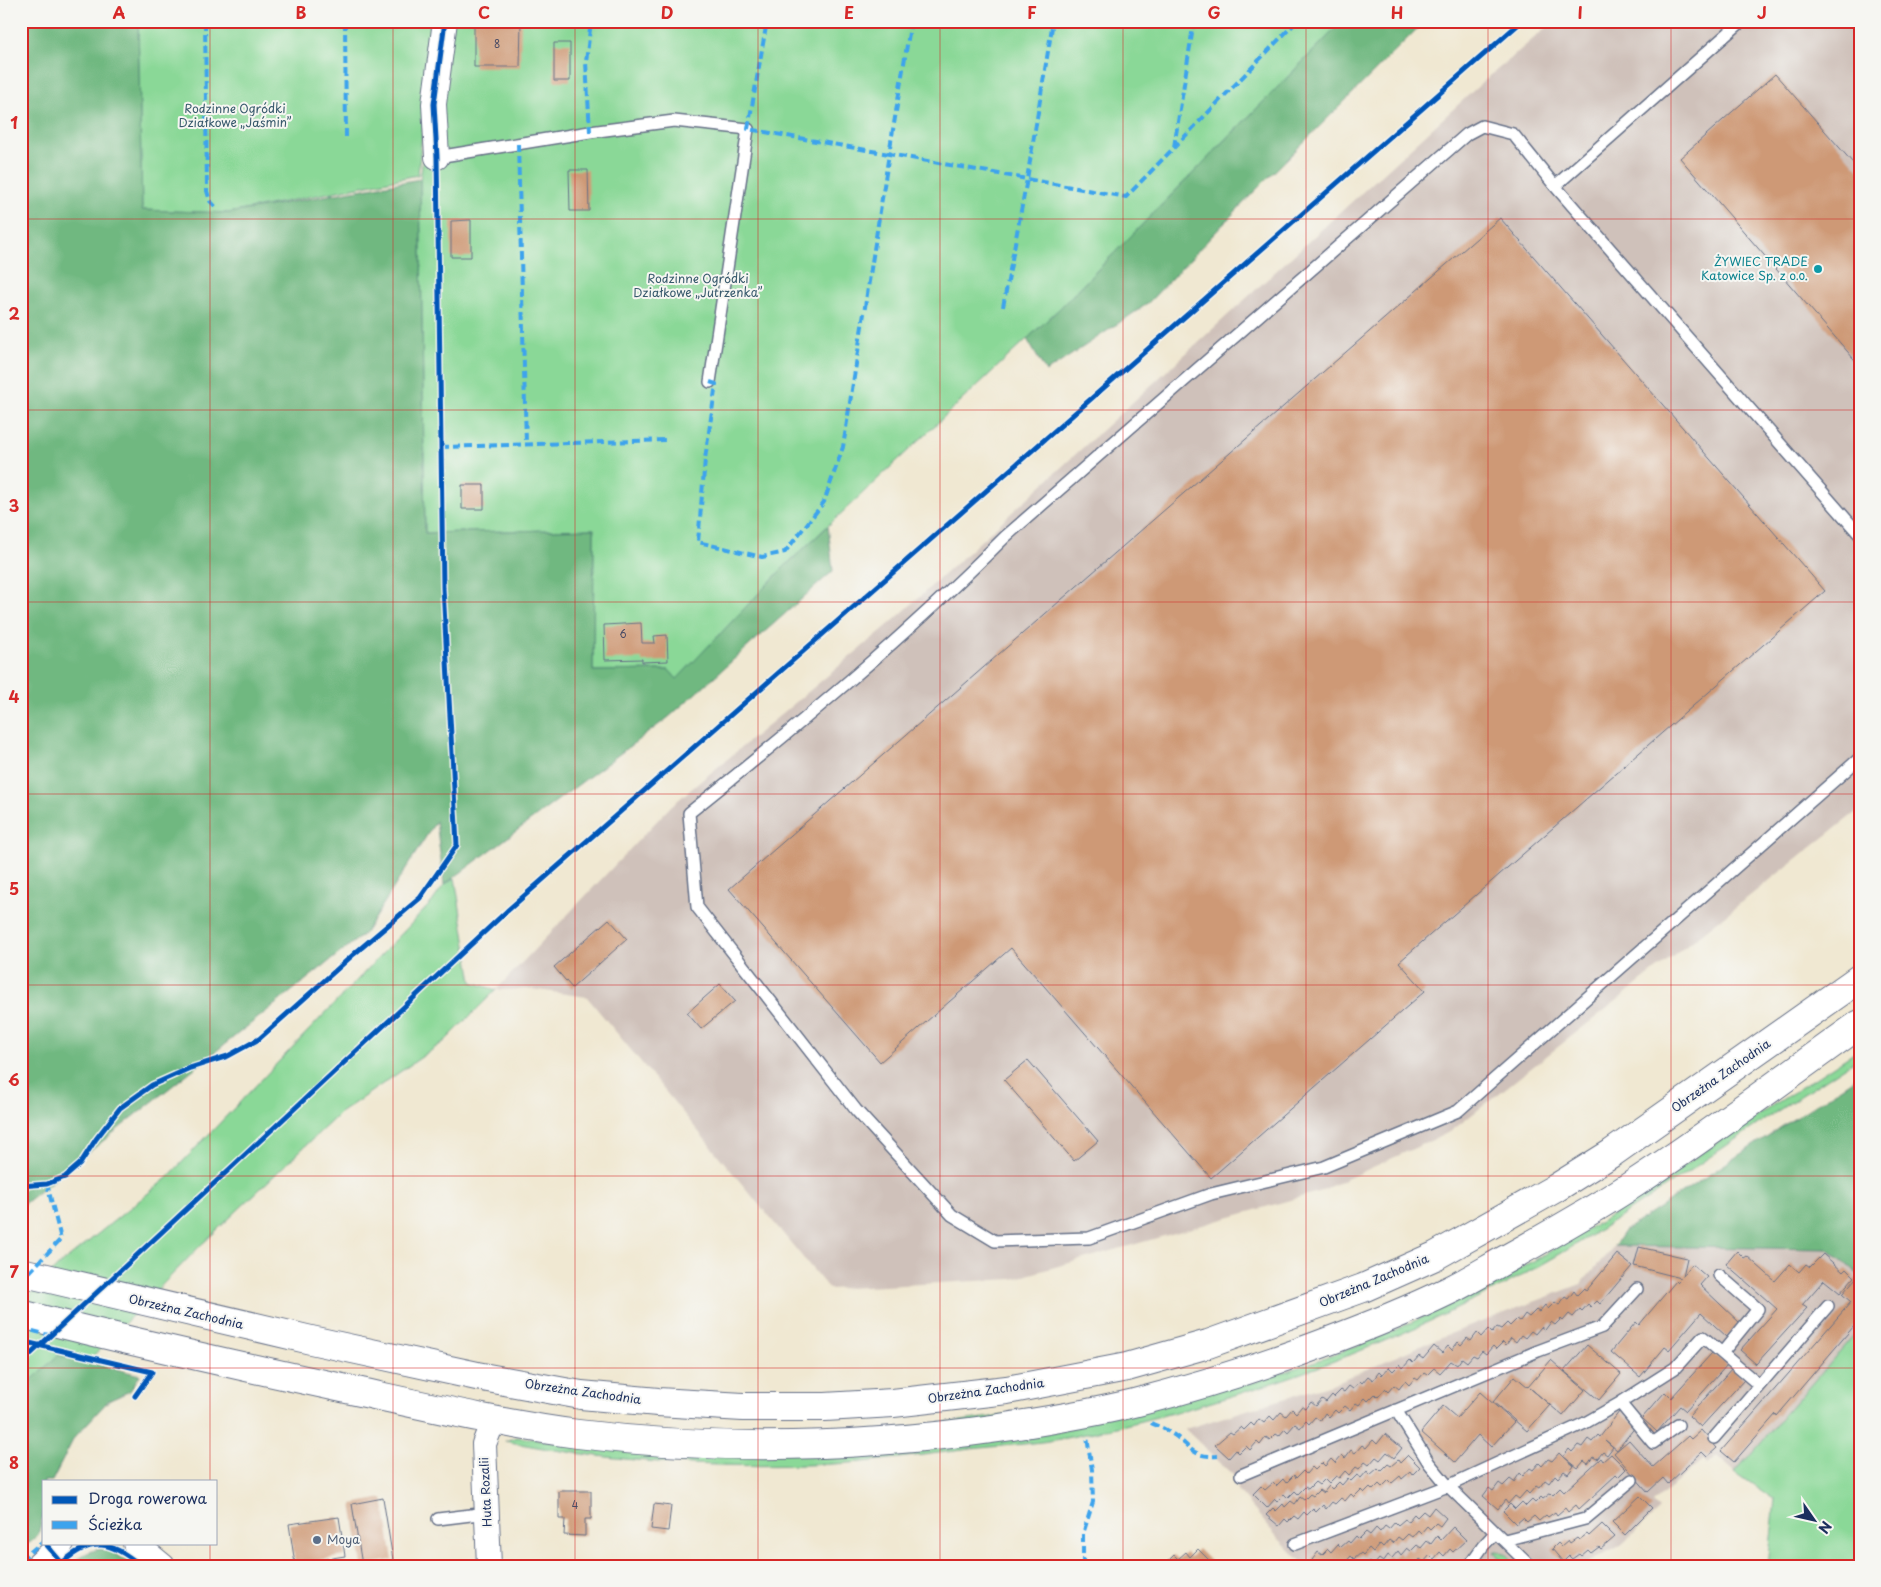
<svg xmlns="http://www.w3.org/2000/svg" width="1881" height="1587" viewBox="0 0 1881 1587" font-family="'Playpen Sans',sans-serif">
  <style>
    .industrial { fill: #cfc1ba }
    .green { fill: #8ad897; stroke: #52847a }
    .forest { fill: #6fb880; stroke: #45746f }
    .building { fill: #ce9976 }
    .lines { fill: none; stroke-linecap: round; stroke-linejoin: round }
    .lane-casing { stroke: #667087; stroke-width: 14 }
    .street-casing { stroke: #667087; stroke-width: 26 }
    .secondary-casing { stroke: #667087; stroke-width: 30 }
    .lane { stroke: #fff; stroke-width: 11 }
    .street { stroke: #fff; stroke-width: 24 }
    .secondary { stroke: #fff; stroke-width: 28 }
    .quiet { stroke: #3da3ed; stroke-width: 4; stroke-dasharray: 8 4; stroke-linecap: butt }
    .cycleway-casing { stroke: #f6f6f2; stroke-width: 8 }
    .cycleway { stroke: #0057b8; stroke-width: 5 }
    .grid { fill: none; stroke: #d62828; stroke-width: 1; stroke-opacity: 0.55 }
    .culture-dot { fill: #0f9aa8; stroke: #f6f6f2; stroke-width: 2 }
    .service-dot { fill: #5c6f8a; stroke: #f6f6f2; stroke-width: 2 }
    .labels { text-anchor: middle; stroke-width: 4; stroke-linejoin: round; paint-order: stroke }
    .number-label { font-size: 10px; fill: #484a64 }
    .park-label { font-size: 12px; fill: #37596c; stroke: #f6f6f2 }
    .culture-label { font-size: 12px; fill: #0d838f; stroke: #f6f6f2; text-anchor: end }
    .street-label { font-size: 12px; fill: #1b2f5e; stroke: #f6f6f2 }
    .service-label { font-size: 12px; fill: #4e5e75; stroke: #f6f6f2; text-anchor: start }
    .neatline { fill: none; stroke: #d62828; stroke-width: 2 }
    .grid-label { font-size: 16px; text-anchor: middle; font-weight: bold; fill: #d62828 }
  </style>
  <rect width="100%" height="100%" fill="#f6f6f2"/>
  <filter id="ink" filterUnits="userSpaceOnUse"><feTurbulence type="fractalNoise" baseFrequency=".02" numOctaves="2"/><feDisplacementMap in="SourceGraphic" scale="10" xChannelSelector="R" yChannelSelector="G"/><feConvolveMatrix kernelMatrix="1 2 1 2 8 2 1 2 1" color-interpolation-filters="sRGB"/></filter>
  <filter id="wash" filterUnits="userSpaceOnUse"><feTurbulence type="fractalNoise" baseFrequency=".0096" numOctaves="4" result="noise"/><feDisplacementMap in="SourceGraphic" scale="20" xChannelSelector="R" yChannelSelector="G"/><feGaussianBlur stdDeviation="1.12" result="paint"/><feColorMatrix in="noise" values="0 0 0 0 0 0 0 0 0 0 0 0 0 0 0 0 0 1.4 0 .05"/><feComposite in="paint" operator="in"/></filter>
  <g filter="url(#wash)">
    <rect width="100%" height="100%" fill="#f0e8d2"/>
    <path class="industrial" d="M1554,21H1860V809L1450,1132L1318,1192L1013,1279L829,1289L587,997L531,989L496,990L671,806L892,622L1484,81Z
      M1614,1246L1830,1249L1860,1276V1328L1735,1472L1717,1456L1707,1465L1702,1460L1653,1503L1660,1510L1620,1546L1582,1566H1306L1279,1539L1238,1491L1236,1478L1185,1429L1332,1384L1434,1340L1581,1284Z"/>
    <path class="green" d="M138,21H433L418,175L229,213L142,210Z
      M444,21H1343L1059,309L784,567L677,680L669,670L593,671L594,529L425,533L420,179Z
      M455,878L472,982L496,990L445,1041L340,1113L200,1246L21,1430V1305L57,1267L167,1178L432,902L444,885Z
      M1860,1049V1057C1815,1087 1770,1115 1726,1146C1655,1194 1586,1242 1510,1282C1371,1355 1225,1405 1071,1437C1035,1445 999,1445 963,1450C919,1455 876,1462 832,1464C723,1469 613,1463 505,1441L517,1437L689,1456L1248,1384L1325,1358L1384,1335L1464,1298L1530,1263L1615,1213L1720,1140Z
      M1860,1328V1566H1768L1775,1500L1735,1472Z
      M1496,1551C1505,1551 1511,1560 1517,1566H1507L1494,1552Z"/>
    <path class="forest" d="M21,21H138L142,210L229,213L420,179L425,533L594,529L593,671L669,670L677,679L784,567L828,526L833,571L669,717L444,885L436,821L365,933L21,1206Z
      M1343,21H1425L1253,193L1147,304L1046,372L1027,339L1059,309Z
      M1860,1075V1276L1829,1249L1614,1246L1624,1231Z
      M58,1355L140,1375L130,1391L108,1401L74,1438L52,1481H44V1511L38,1535L21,1550V1390Z
      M101,1549L113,1552L134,1566H69C79,1557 87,1551 101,1549Z"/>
    <g id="blocks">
      <path class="building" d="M474,21H521L520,67H474Z
        M554,43H570V81H554Z
        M1775,74L1860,171V366L1680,158Z
        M569,170H588L589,211H570Z
        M1500,218L1825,591L1399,962L1425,991L1211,1178L1011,948L880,1062L729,889Z
        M471,220V257H451V221Z
        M462,485H484V509H462Z
        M641,623L642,643H655L654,636L667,635L668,661L642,662V659L605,660L604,625Z
        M609,919L627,939L572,988L554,967Z
        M720,984L735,1001L701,1029L687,1013Z
        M1028,1060L1098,1141L1074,1161L1004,1080Z
        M1639,1247L1687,1258L1683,1276L1692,1264L1707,1277L1700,1285L1740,1323L1727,1337L1701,1313L1669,1350L1665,1347L1640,1377L1611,1352L1636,1322L1639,1325L1676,1281L1677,1282L1681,1278L1634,1266Z
        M1737,1251L1744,1258L1747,1256L1775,1281L1790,1264L1799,1272L1806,1264L1810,1267L1823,1254L1843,1272L1846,1269L1854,1277L1840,1293L1824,1280L1802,1305L1807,1308L1756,1364L1740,1350L1777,1309L1726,1264Z
        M1617,1254L1632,1266L1600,1304L1597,1301L1591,1307L1588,1304L1582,1311L1580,1309L1573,1317L1569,1314L1563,1321L1561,1319L1555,1325L1551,1322L1545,1330L1541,1327L1535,1334L1531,1331L1525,1338L1521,1335L1516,1342L1511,1338L1506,1345L1503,1342L1496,1349L1493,1346L1486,1354L1482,1351L1477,1357L1473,1355L1467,1362L1462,1358L1457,1365L1451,1361L1440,1373L1434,1368L1427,1375L1424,1373L1418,1380L1415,1378L1409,1385L1405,1381L1399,1389L1394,1385L1388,1392L1385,1389L1378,1397L1375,1394L1368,1401L1365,1398L1359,1405L1356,1403L1350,1410L1345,1406L1338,1413L1335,1410L1329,1417L1325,1413L1320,1421L1315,1417L1309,1424L1306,1421L1300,1428L1295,1424L1288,1432L1285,1429L1279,1436L1276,1434L1270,1440L1266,1437L1260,1445L1257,1442L1250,1450L1246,1446L1239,1453L1236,1450L1229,1458L1215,1445L1230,1432L1233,1434L1241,1427L1244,1430L1251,1423L1254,1426L1259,1419L1264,1423L1270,1416L1274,1420L1281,1412L1286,1416L1292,1409L1296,1413L1302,1406L1306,1409L1311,1402L1316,1406L1322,1399L1326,1402L1332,1395L1334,1397L1341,1390L1344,1392L1349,1386L1353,1389L1360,1381L1362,1383L1368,1376L1373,1380L1379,1372L1382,1375L1389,1367L1393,1371L1400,1364L1403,1368L1410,1360L1413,1363L1419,1356L1423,1359L1434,1346L1442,1353L1448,1346L1452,1350L1458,1342L1461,1345L1467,1338L1471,1341L1477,1333L1481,1337L1488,1329L1492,1333L1497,1327L1501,1329L1507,1323L1510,1326L1517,1319L1520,1321L1525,1314L1529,1317L1536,1310L1539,1312L1545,1305L1548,1309L1555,1302L1559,1305L1565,1297L1568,1299L1574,1291L1577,1295L1584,1288L1586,1291Z
        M1856,1278L1860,1282V1319L1777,1416L1776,1414L1734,1462L1721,1451L1851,1302L1842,1294Z
        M1587,1345L1621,1374L1599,1400L1564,1371Z
        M1712,1353L1727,1365L1686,1411L1680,1406L1657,1432L1642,1418L1665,1392L1671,1398Z
        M1551,1360L1585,1390L1563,1416L1530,1388L1550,1405L1527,1431L1493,1402L1515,1376L1528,1387Z
        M1732,1368L1744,1380L1701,1427L1689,1416Z
        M1480,1392L1514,1422L1491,1447L1478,1435L1455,1462L1421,1432L1443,1406L1457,1418Z
        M1619,1412L1636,1426L1617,1450L1605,1440L1613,1447L1607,1455L1603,1452L1597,1459L1593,1457L1588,1464L1584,1461L1578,1468L1564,1457L1574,1466L1568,1474L1564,1471L1558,1478L1555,1475L1549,1483L1545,1480L1539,1488L1536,1486L1529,1494L1526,1491L1519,1499L1515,1496L1508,1504L1505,1500L1498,1509L1483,1496L1489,1488L1493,1491L1499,1483L1503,1486L1510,1479L1514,1482L1520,1473L1523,1476L1530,1468L1533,1470L1539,1463L1542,1466L1548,1459L1552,1461L1559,1453L1563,1457L1569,1449L1572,1452L1578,1445L1582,1447L1588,1439L1592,1442L1598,1435L1600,1437Z
        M1701,1430L1717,1448L1707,1457L1702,1452L1668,1484L1663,1478L1648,1492L1614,1453L1629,1440L1653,1467L1688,1436L1691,1439Z
        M1385,1434L1402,1448L1394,1458L1387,1452L1380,1460L1376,1457L1369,1465L1365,1462L1359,1469L1356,1467L1349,1475L1345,1471L1339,1478L1336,1476L1329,1483L1325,1479L1319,1485L1315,1482L1308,1489L1305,1487L1298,1494L1295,1491L1288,1498L1284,1494L1277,1501L1275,1499L1267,1508L1253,1494L1261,1486L1265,1490L1273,1483L1276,1486L1283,1479L1286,1483L1294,1475L1296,1478L1303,1471L1306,1474L1312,1467L1315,1470L1322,1463L1325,1466L1331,1459L1335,1463L1342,1455L1345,1458L1351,1450L1355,1453L1362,1445L1366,1448L1373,1440L1377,1444Z
        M1611,1454L1626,1469L1618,1477L1616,1475L1579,1509L1576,1505L1568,1512L1565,1508L1557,1515L1555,1512L1548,1517L1546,1515L1539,1521L1534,1516L1527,1522L1523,1518L1516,1524L1503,1511L1510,1504L1515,1509L1522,1502L1526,1506L1532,1500L1535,1503L1541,1497L1543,1499L1551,1493L1553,1495L1560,1488L1564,1492L1601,1458L1603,1461Z
        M1408,1455L1420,1467L1412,1475L1410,1472L1402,1479L1400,1476L1392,1483L1389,1480L1382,1487L1379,1484L1373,1490L1370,1487L1364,1493L1361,1490L1354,1497L1351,1494L1345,1501L1341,1498L1335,1504L1332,1502L1326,1509L1323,1505L1316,1512L1313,1509L1307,1515L1304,1512L1298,1519L1294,1516L1288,1522L1285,1519L1279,1526L1266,1515L1273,1508L1276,1511L1283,1504L1285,1507L1291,1501L1295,1504L1300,1497L1304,1500L1310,1494L1313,1496L1319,1490L1323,1493L1329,1486L1332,1489L1339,1482L1342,1485L1348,1478L1351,1481L1357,1475L1361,1478L1367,1471L1370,1475L1378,1468L1381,1471L1388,1464L1391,1466L1398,1460L1400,1463Z
        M559,1491H591V1519H585V1536L564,1535L565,1519H559Z
        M1640,1496L1652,1508L1625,1535L1612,1522Z
        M383,1498L393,1560L362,1565L352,1504Z
        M654,1504L671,1506L668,1531L651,1529Z
        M1434,1507L1446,1518L1440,1526L1436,1523L1430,1529L1427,1526L1421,1533L1418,1530L1412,1537L1408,1534L1402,1540L1398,1537L1393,1543L1389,1540L1383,1547L1380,1544L1373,1552L1369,1548L1363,1555L1361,1553L1354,1559L1351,1556L1344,1564L1340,1560L1335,1566L1331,1563L1328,1566H1318L1312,1560L1318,1552L1322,1555L1328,1549L1331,1552L1338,1544L1341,1547L1348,1541L1350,1543L1356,1536L1359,1539L1366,1532L1370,1535L1376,1528L1380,1532L1385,1526L1389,1529L1395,1522L1398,1525L1405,1519L1408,1521L1414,1514L1417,1517L1423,1511L1428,1515Z
        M339,1517L345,1556L295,1564L289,1524Z
        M1602,1524L1615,1537L1601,1549L1599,1547L1591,1553L1588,1550L1581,1556L1579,1554L1572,1559L1569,1556L1563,1562L1552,1549L1558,1543L1561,1546L1568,1540L1570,1543L1577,1538L1579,1540L1587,1534L1589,1536Z
        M1453,1527L1466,1540L1453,1552L1450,1549L1444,1556L1440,1552L1434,1559L1430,1555L1424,1562L1420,1559L1415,1566L1411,1563L1408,1566H1366L1369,1562L1374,1565L1379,1559L1383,1562L1388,1555L1392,1558L1398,1551L1401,1555L1407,1548L1411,1551L1417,1545L1421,1548L1427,1541L1431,1544L1437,1536L1441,1540Z
        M1198,1549L1215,1566H1163L1174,1555L1178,1559L1186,1552L1190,1557Z"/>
    </g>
  </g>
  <g filter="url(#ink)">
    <use href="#blocks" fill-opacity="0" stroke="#667087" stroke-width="1"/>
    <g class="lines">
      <defs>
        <path id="lane" d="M437,157L590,132L674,121L748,129L710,382
          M1555,186L1742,21
          M1860,535L1555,186L1513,134L1482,126L1467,134L1005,537C906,636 798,726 689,813L697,907L856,1110L952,1215L995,1241L1089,1238L1211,1194L1324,1167L1458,1111L1860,758
          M1719,1275L1758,1309L1722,1353
          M1620,1403L1653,1443L1678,1425
          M1396,1410L1429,1463L1448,1486L1530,1566
          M1714,1438L1828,1306
          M1241,1475L1538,1351L1602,1327L1637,1289
          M438,1519L487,1513
          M1505,1540L1585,1519L1632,1480
          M1295,1544L1448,1486L1585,1423L1620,1403L1675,1368L1703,1337L1759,1385
          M1469,1566L1483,1546L1495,1533"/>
        <path id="street" d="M437,157L434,104L445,21
          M135,1543L163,1566
          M37,1566L62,1543
          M489,1566L484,1444L493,1421"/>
        <path id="secondary" d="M21,1272L311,1340L477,1376L581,1395L658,1402L743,1407H825L893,1403L1007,1390L1127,1367L1208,1344L1363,1288L1435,1256L1556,1188L1612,1153L1860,978
          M21,1314C132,1342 244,1367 356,1391C430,1407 503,1424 578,1434C717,1451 860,1448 999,1428C1044,1421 1090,1414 1134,1403C1197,1387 1260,1367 1321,1344C1364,1328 1407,1311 1448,1291C1469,1281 1488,1269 1508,1258C1551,1234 1594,1210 1635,1183C1712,1133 1785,1077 1860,1024"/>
      </defs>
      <use href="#lane" class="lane-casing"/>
      <use href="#street" class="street-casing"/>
      <use href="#secondary" class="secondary-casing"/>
      <use href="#lane" class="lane"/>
      <use href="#street" class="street"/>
      <use href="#secondary" class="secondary"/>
      <path class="quiet" d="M205,21L207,191L210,201L216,207
        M345,21L346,139
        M911,21L889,154L1126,197L1297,21
        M590,132L586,62L591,21
        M518,144L526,443
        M1174,147L1194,21
        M1003,307L1027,179L1053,21
        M710,382L716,384L705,459L698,542L762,557L785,552L824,502L843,447L889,154L748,129L767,21
        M441,447L667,440
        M21,1281L61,1239L47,1184
        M21,1328L49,1335L52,1332
        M1151,1423C1157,1426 1164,1428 1169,1432C1191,1444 1189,1458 1218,1456
        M21,1560L43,1541L44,1542
        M1083,1566V1534L1093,1502L1092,1470L1087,1437"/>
      <defs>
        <path id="cycleway" d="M21,1186L47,1184L65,1177L80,1164L96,1139L120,1108L152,1085L190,1068L228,1056L259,1039L354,954L420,898L457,845L443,588L437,157L434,104L445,21
          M21,1341L152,1372L135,1396
          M21,1363L507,911L1522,21
          M45,1543L62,1563C92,1536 111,1541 141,1566"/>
      </defs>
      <use href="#cycleway" class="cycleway-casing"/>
      <use href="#cycleway" class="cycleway"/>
    </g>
  </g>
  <path class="grid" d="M210,21V1481M393,21V1566M575,21V1566M758,21V1566M940,21V1566M1123,21V1566M1306,21V1566M1488,21V1566M1671,21V1566M21,219H1860M21,410H1860M21,602H1860M21,794H1860M21,985H1860M21,1176H1860M21,1368H1860M210,1543V1566"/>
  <circle class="culture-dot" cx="1818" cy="269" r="5"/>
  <circle class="service-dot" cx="317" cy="1540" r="5"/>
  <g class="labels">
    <g class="number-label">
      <text x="497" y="48">8</text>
      <text x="623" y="638">6</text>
      <text x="575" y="1509">4</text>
    </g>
    <g class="park-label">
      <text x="235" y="113">Rodzinne Ogródki<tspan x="235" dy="14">Działkowe „Jaśmin”</tspan></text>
      <text x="698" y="283">Rodzinne Ogródki<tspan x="698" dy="14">Działkowe „Jutrzenka”</tspan></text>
    </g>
    <g class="culture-label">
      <text x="1808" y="266">ŻYWIEC TRADE<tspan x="1808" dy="14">Katowice Sp. z o.o.</tspan></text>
    </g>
    <g class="street-label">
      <text transform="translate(1721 1076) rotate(-35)" y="4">Obrzeżna Zachodnia</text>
      <text transform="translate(1374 1281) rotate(-23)" y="4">Obrzeżna Zachodnia</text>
      <text transform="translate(186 1312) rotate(13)" y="4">Obrzeżna Zachodnia</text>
      <text transform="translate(986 1391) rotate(-8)" y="4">Obrzeżna Zachodnia</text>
      <text transform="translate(583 1392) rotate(8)" y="4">Obrzeżna Zachodnia</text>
      <text transform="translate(486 1492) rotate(-93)" y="4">Huta Rozalii</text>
    </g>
    <g class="service-label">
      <text x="327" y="1544">Moya</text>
    </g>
  </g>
  <rect width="1881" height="1587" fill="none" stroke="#f6f6f2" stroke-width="55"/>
  <rect x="42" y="1480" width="175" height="65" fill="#f6f6f2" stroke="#9ea6b7"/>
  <rect x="52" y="1496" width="25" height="8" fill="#0057b8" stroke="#9ea6b7"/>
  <text x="88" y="1504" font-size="15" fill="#1b2f5e">Droga rowerowa</text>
  <rect x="52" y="1521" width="25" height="8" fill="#3da3ed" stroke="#9ea6b7"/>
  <text x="88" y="1530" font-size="15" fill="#1b2f5e">Ścieżka</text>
  <g transform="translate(1814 1520) rotate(124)" stroke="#f6f6f2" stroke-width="4" paint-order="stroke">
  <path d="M0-4L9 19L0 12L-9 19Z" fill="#1b2f5e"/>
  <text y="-8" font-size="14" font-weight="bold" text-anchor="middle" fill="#1b2f5e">N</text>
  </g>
  <rect x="28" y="28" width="1826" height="1532" class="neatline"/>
  <g class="grid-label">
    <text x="119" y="19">A</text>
    <text x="301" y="19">B</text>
    <text x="484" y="19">C</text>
    <text x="667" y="19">D</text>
    <text x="849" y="19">E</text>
    <text x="1032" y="19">F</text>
    <text x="1214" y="19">G</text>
    <text x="1397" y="19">H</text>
    <text x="1580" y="19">I</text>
    <text x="1762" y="19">J</text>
    <text x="14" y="129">1</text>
    <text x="14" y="320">2</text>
    <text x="14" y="512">3</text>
    <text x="14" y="703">4</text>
    <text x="14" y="895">5</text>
    <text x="14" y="1086">6</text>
    <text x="14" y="1278">7</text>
    <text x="14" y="1469">8</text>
  </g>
</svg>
